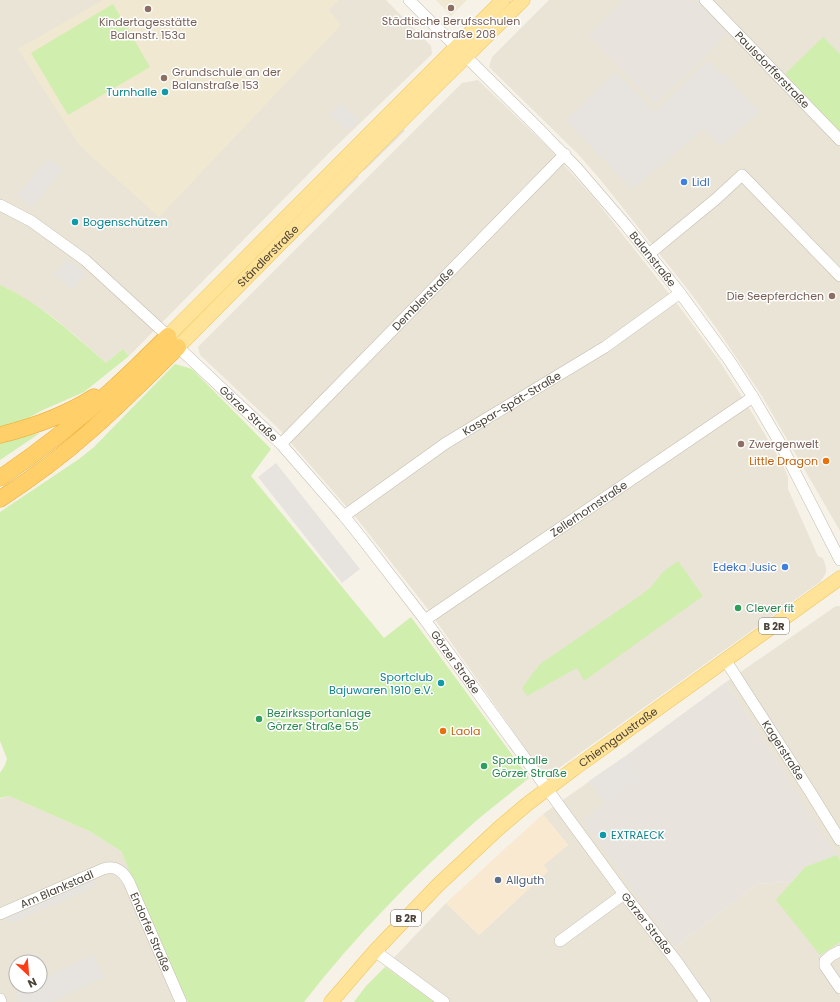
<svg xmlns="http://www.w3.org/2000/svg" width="840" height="1002" viewBox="0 0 840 1002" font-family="Poppins,sans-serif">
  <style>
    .residential { fill: #eae4d6; fill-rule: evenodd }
    .commercial { fill: #f9e9d1 }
    .industrial { fill: #e8e3dd }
    .education { fill: #f0e8d1 }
    .green { fill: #d0eead }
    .parking { fill: #e7e4e0 }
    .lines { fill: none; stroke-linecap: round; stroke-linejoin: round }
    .minor-casing { stroke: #c5bdac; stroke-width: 12 }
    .major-casing { stroke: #f1c65b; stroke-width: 15 }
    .highway-casing { stroke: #eea92a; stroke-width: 17 }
    .minor { stroke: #fff; stroke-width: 11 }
    .major { stroke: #ffe398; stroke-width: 14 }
    .highway { stroke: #ffcf6a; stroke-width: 16 }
    .education-dot { fill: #8d6e63; stroke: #fff; stroke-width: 1.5 }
    .culture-dot { fill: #0f9aa8; stroke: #fff; stroke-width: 1.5 }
    .shop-dot { fill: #3f7fe0; stroke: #fff; stroke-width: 1.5 }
    .food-dot { fill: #e8710a; stroke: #fff; stroke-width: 1.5 }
    .leisure-dot { fill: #2e9e5b; stroke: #fff; stroke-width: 1.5 }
    .service-dot { fill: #5c6f8a; stroke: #fff; stroke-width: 1.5 }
    .labels { text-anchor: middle; stroke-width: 3; stroke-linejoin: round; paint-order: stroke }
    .shield { fill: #fff; stroke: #807b72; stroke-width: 1 }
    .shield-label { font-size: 10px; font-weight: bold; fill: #4a4236 }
    .education-label { font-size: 11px; fill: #785e54; stroke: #fff }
    .street-label { font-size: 11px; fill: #4a4236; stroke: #fff }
    .culture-label { font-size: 11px; fill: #0d838f; stroke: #fff; text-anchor: end }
    .shop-label { font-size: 11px; fill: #366cbe; stroke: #fff; text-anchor: start }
    .food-label { font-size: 11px; fill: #c56008; stroke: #fff; text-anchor: end }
    .leisure-label { font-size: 11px; fill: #27864d; stroke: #fff; text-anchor: start }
    .service-label { font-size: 11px; fill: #4e5e75; stroke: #fff; text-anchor: start }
  </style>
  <rect width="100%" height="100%" fill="#f6f2e8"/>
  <path class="residential" d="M0,0H386L431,46L432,54L330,152L129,356L123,349L106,363L76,336L49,314L7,288L0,286Z
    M549,0H840V531L762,396L717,329L689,291L599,178L577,153L489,67L492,57Z
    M478,80L547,146L594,198L682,310L720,362L754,416L783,465L788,477V489L818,556L823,558L826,567V573L820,582L552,773L548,774L544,773L539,768L427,608L358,520L278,428L200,355L198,347L462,83Z
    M836,606H840V1002H434L385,967L446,903L479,935L548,871L543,865L568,845L543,814L624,757L675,948L757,884L791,882L805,867L836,855L726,682Z
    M9,796L89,831L121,851L163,952L188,1002H0V799ZM16,962H40V986H16Z"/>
  <path class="commercial" d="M543,814L568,845L544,865L548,871L479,935L446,903L498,855Z"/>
  <path class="industrial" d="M621,0H696L729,33L655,105L588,35L622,1Z
    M726,682L837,855L805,867L791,882L757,884L675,948L582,820L639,778L624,757Z"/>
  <path class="education" d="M103,0H339L329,10L341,25L159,217L79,145L18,49Z
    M436,0H467L451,16Z"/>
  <path class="green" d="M113,4L150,67L68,115L31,53Z
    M823,37L840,54V132L785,74Z
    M0,285C40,303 73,334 106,363L123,349L129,356L84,392L43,410L11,427L0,429Z
    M175,364L192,369L271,449L251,476L384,638L411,617L529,778C512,792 494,806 477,820C415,875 355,936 304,1002H188L163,952L121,851L89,831L9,796L0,798V773L5,765L7,759L0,741V512L79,459L94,447Z
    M40,433L0,460V442Z
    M678,561L703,596L584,681L577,668L527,696L522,688L540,664L641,595L651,587L663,572Z
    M837,855L840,861V942L820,955L776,900L805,867Z
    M385,967L434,1002H354L366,986Z"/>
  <path class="parking" d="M707,61L720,74L723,73L760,112L720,146L704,129L632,189L566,120L616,72L655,112Z
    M341,103L359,120L348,131L330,114Z
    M403,129L405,131L364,171L363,169Z
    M48,159L62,169L32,208L17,195Z
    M357,175L359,177L291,244L290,242Z
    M67,259L85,273L73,290L54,275Z
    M276,463L360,569L342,583L258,477Z
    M624,757L640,778L605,803L589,781Z
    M97,877L93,887L12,923L4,919Z
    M93,955L104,977L51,1002H19L15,993L28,986H40V980Z"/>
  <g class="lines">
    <defs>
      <g id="minor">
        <path id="s1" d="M409,0L537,127L576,167L625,224L680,293L729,360L753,397L780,443L840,560"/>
        <path id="s2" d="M705,0L840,140"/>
        <path d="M0,205L31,221L85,260L168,336"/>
        <path d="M649,254L716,199L742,175L840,276"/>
        <path id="s3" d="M178,347L281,444L344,516L364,541L425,620L561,808L624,894L677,962L705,1002"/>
        <path id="s4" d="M281,444L565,154"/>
        <path id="s5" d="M344,516L446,443L605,347L680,293"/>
        <path id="s6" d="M425,620L753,397"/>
        <path id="s7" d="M726,661L809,790L840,840"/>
        <path id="s8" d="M0,914L103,869C116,865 123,871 129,882L181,1002"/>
        <path d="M560,941L624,894"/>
        <path d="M375,951L444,1002"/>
        <path d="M840,951L832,955L825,961V966L840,988"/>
        <path d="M0,999L1,1002"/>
      </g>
      <g id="major">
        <path d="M168,336L503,0"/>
        <path id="s9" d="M178,347L427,95L523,0"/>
        <path id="s10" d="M331,1002L375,951L438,885L499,828L526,805L575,768L840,578"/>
      </g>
      <path id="highway" d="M0,435C32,427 66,415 94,397
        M0,478C40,451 79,420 115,387C133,371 150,353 168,336
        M0,499C31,479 62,456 90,431C121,404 149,375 178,347"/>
    </defs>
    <use href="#minor" class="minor-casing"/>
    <use href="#major" class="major-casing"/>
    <use href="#highway" class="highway-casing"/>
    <use href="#minor" class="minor"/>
    <use href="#major" class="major"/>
    <use href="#highway" class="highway"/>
  </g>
  <g class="education-dot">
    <circle cx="451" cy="8" r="4"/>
    <circle cx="148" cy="9" r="4"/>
    <circle cx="164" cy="78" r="4"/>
    <circle cx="832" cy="296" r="4"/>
    <circle cx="741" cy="444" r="4"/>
  </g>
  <g class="culture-dot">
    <circle cx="165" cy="92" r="4"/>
    <circle cx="75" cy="222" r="4"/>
    <circle cx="441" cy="683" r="4"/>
    <circle cx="603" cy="835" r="4"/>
  </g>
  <g class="shop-dot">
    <circle cx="684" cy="182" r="4"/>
    <circle cx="785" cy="567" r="4"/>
  </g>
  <g class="food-dot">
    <circle cx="826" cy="461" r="4"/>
    <circle cx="443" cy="731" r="4"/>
  </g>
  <g class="leisure-dot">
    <circle cx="738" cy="608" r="4"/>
    <circle cx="259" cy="719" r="4"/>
    <circle cx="484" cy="766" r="4"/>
  </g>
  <circle class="service-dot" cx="498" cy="880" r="4"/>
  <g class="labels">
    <g class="shield">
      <rect x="759" y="618" width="30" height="16" rx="3"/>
      <rect x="391" y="910" width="30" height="16" rx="3"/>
    </g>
    <g class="shield-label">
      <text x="774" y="630">B 2R</text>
      <text x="406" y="922">B 2R</text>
    </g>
    <g class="education-label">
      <text x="451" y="25">Städtische Berufsschulen<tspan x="451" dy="13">Balanstraße 208</tspan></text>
      <text x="148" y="26">Kindertagesstätte<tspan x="148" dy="13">Balanstr. 153a</tspan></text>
      <text x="172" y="76" text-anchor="start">Grundschule an der<tspan x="172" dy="13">Balanstraße 153</tspan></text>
      <text x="824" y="300" text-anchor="end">Die Seepferdchen</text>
      <text x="749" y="448" text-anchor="start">Zwergenwelt</text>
    </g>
    <g class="street-label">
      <text dy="4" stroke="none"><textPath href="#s2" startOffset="97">Paulsdorfferstraße</textPath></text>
      <text dy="4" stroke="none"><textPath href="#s9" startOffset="128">Ständlerstraße</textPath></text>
      <text dy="4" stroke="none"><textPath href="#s1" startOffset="356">Balanstraße</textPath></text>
      <text dy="4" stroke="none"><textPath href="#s4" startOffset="203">Demblerstraße</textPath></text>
      <text dy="4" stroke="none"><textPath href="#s5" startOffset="202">Kaspar-Spät-Straße</textPath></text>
      <text dy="4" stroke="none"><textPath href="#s3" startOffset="97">Görzer Straße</textPath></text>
      <text dy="4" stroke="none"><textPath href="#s6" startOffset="198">Zellerhornstraße</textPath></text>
      <text dy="4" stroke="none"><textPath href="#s3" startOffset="421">Görzer Straße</textPath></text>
      <text dy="4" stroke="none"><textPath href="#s10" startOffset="392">Chiemgaustraße</textPath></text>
      <text dy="4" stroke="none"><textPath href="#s7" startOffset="106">Kagerstraße</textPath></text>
      <text dy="4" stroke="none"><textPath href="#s8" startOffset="62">Am Blankstadl</textPath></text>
      <text dy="4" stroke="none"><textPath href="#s3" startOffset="745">Görzer Straße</textPath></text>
      <text dy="4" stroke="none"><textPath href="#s8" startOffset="199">Endorfer Straße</textPath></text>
    </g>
    <g class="culture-label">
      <text x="157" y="96">Turnhalle</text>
      <text x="83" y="226" text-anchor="start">Bogenschützen</text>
      <text x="433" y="681">Sportclub<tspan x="433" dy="13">Bajuwaren 1910 e.V.</tspan></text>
      <text x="611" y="839" text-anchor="start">EXTRAECK</text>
    </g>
    <g class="shop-label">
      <text x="692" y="186">Lidl</text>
      <text x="777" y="571" text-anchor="end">Edeka Jusic</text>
    </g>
    <g class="food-label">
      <text x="818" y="465">Little Dragon</text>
      <text x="451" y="735" text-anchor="start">Laola</text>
    </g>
    <g class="leisure-label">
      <text x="746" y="612">Clever fit</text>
      <text x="267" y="717">Bezirkssportanlage<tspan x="267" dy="13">Görzer Straße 55</tspan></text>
      <text x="492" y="764">Sporthalle<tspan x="492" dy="13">Görzer Straße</tspan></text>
    </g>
    <g class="service-label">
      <text x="506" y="884">Allguth</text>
    </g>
  </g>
  <g transform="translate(28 974) rotate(154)"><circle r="19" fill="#ffffff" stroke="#b7b3af"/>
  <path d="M0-3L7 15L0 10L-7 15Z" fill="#ff3c16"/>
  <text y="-6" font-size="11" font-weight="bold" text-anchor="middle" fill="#4a4236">N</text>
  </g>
</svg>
